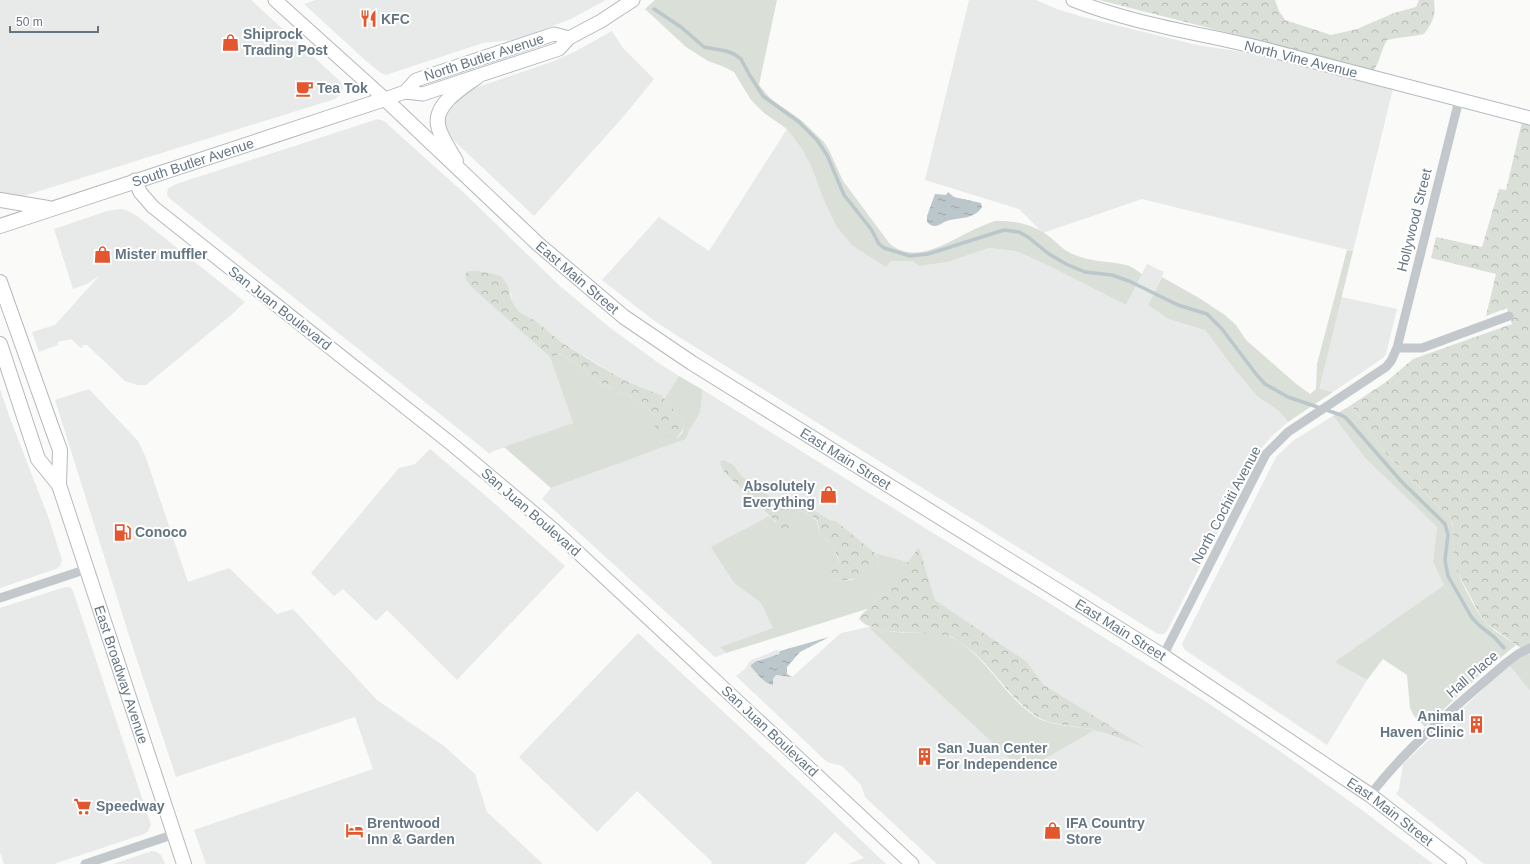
<svg xmlns="http://www.w3.org/2000/svg" width="1530" height="864" viewBox="0 0 1530 864" font-family="Arial,sans-serif">
  <style>
    .built { fill: #e8e9e9 }
    .grass { fill: #dadfd7 }
    .forest { fill: url(#forest-crowns) }
    .water { fill: url(#water-ripples) }
    .lines { fill: none; stroke-linecap: round; stroke-linejoin: round }
    .stream { stroke: #bbc7cb; stroke-width: 3.5 }
    .secondary-casing { stroke: #b3babf; stroke-width: 15 }
    .primary-casing { stroke: #b5babe; stroke-width: 16 }
    .street { stroke: #c3c8cc; stroke-width: 9 }
    .secondary { stroke: #fff; stroke-width: 13 }
    .primary { stroke: #fff; stroke-width: 14 }
    .labels { text-anchor: middle; stroke-width: 4; stroke-linejoin: round; paint-order: stroke }
    .poi-label { font-size: 14px; font-weight: bold; fill: #657683; stroke: #fff; text-anchor: start }
    .street-label { font-size: 14px; fill: #657683; stroke: #fff }
  </style>
  <defs>
    <pattern id="forest-crowns" width="20" height="18" patternUnits="userSpaceOnUse"><rect width="20" height="18" fill="#dadfd7"/><path d="M2 6a3 3 0 1 1 6 0M12 15a3 3 0 1 1 6 0" fill="none" stroke="#b4b9b4"/></pattern>
    <pattern id="water-ripples" width="26" height="14" patternUnits="userSpaceOnUse"><rect width="26" height="14" fill="#bbc7cb"/><path d="M2 4q2-2 4 0t4 0M15 11q2-2 4 0t4 0" fill="none" stroke="#9ca6aa"/></pattern>
  </defs>
  <rect width="100%" height="100%" fill="#fafaf8"/>
  <path class="built" d="M0,0H251L340,81L343,87L342,92L335,99L27,195L18,197L0,195Z
    M316,0H606L571,19L537,32L512,40L483,43L386,75L381,73L366,61L304,4Z
    M969,0H1036L1057,9L1083,17L1197,45L1243,52L1270,58L1393,89L1353,251L1142,199L1043,233L1019,209L925,180Z
    M612,31L623,48L654,79L624,116L534,216L448,135L444,126L445,113L458,98L472,89L554,61L576,51Z
    M378,119L384,121L464,193L560,286L609,327L660,364L679,376L664,399L661,395L628,382L561,342L536,321L521,313L516,308L512,302L511,293L486,273L478,271L467,281L550,357L573,423L491,452L490,454L169,198L167,194L168,188L179,183Z
    M787,129L802,149L812,168L823,198L886,267L891,261H912L920,266L948,262L989,248L1016,251L1045,264L1126,305L1147,264L1164,272L1148,305L1205,330L1235,370L1258,397L1279,411L1288,422L1271,437L1260,450L1167,631L1164,634H1158L679,337L652,319L602,280L659,217L709,251Z
    M120,209L126,210L137,216L245,302L230,316L146,385H137L125,381L87,345H84L81,348L71,339L58,342V345L39,352L32,332L55,325L99,276L87,284L73,289L54,229L107,211Z
    M1341,297L1397,309L1386,354L1383,358L1333,392L1318,390Z
    M0,389L11,421L49,519L62,560L61,565L56,569L0,588Z
    M89,389L138,441L146,458L188,582L229,568L277,614L293,609L377,700L444,746L475,774L487,812L543,864H206L194,830L373,769L355,717L176,777L132,645L55,400Z
    M703,390L946,541L1046,601L1208,703L1281,752L1362,810L1433,864H937L865,797L861,785L842,766L827,762L736,676L745,669L750,661L776,650L780,651L779,654L755,662L751,667L765,682L773,679L776,675L792,677L841,633L868,627L1023,770L1095,730L1144,747L1044,685L1026,661L935,600L919,547L908,562L875,553L836,521L830,520L812,509L792,501L773,499L742,476L733,465L726,474L769,516L712,547L734,583L761,603L774,628L720,647L726,653L715,657L542,499L551,488L686,439L690,429L700,413Z
    M1333,416L1366,459L1437,527L1433,562L1444,585L1336,662L1367,680L1327,745L1185,650L1182,644L1276,457L1294,440Z
    M430,449L486,496L565,566L457,680L387,610L376,621L343,589L334,596L311,573L399,468L415,464Z
    M65,587H70L73,591L151,825L148,831L144,834L54,864H4L0,852V608Z
    M638,633L819,800L886,864H848L864,858L835,832L805,864H711L712,862L637,791L597,832L519,757Z
    M1509,665L1530,691V864H1484L1396,794L1399,789L1403,764Z
    M152,851L157,852L161,855L165,864H113Z"/>
  <path class="grass" d="M655,0H777L759,85L771,99L801,120L824,142L829,150L843,181L890,244C919,267 954,237 982,226C988,224 994,220 1000,221C1018,221 1037,226 1051,238C1058,244 1066,252 1075,255C1091,262 1110,261 1126,265C1132,266 1137,271 1142,274L1126,305L1045,264L1016,251L989,248L948,262L920,266L912,261H891L886,267L852,245L837,227L823,198L812,168L802,149L787,129L764,113L751,100L734,72L722,66L708,61L686,47L645,9Z
    M1347,250L1353,251L1319,389L1333,392L1288,422L1279,411L1258,397L1235,370L1205,330L1169,319L1148,305L1162,277L1199,298L1225,315L1236,325L1246,340L1294,382L1310,394L1316,389L1317,364Z
    M561,354L576,364L597,381L641,402L677,438L682,433L684,427L679,416L664,399L679,376L703,390L700,413L690,429L686,439L551,488L504,447L573,423L550,357Z
    M1351,405L1386,454L1450,518C1456,531 1453,546 1454,560C1456,573 1477,614 1486,623C1494,631 1506,638 1516,645L1481,674L1425,727L1414,716L1410,708L1407,675L1383,659L1367,680L1335,662L1444,585L1433,562L1437,527L1366,459L1333,416Z
    M799,511C812,514 819,519 819,533L833,546L839,562L832,581L852,580L877,567L879,559L875,553L908,562L897,577L870,608L726,653L720,647L773,628L761,603L734,583L711,547L769,516L776,523L791,522V517Z
    M868,627C877,628 886,631 895,632C913,634 939,630 955,639C988,658 1004,697 1036,717C1048,725 1080,727 1095,730L1023,771Z
    M1527,654L1530,655V691L1509,665Z"/>
  <path class="forest" d="M1099,0H1275L1279,11L1285,20L1331,35L1357,29L1394,13L1416,7L1419,0H1434C1436,17 1433,21 1424,34C1412,37 1399,37 1387,40C1381,50 1380,61 1374,70Z
    M1522,122L1530,124V655L1486,623L1480,615L1457,571L1454,561L1453,525L1450,518L1386,454L1351,405L1386,382L1413,359L1512,324L1507,308L1486,316L1496,274L1431,258L1436,237L1482,247L1499,189L1506,190Z
    M469,271H478L498,275L502,277L508,286L512,302L516,308L521,313L536,321L561,342L598,365L628,382L661,395L679,416L684,427C681,433 679,437 672,439L655,427L654,415L641,402L597,381L576,364L561,354L550,357L474,289C469,284 464,280 466,273Z
    M723,460L733,465L742,476L773,499L792,501L812,509L830,520L836,521L875,553L879,559L877,567C864,578 849,581 832,581L828,577L830,570L837,566L839,561L833,546L819,533C820,519 812,514 799,511L791,517V526L788,529L782,528L726,474L722,468L720,462Z
    M919,547L935,600L1026,661L1044,685L1146,748C1129,742 1112,735 1094,730C1079,726 1048,725 1036,716C1007,697 991,663 963,644C959,642 956,639 952,637C928,629 875,638 859,619C861,613 871,607 876,601C891,584 905,566 919,547Z"/>
  <path class="water" d="M948,192L954,197L981,203L982,207C974,220 959,217 947,221C943,222 939,226 935,226C931,226 929,224 927,222V216L935,194L946,195Z
    M829,637L800,652L787,667V674L792,677L776,675L773,679V685C764,684 757,673 751,667V665L755,662L779,654L780,651Z"/>
  <g class="lines">
    <path class="stream" d="M654,9L681,27L704,47L726,51L734,54L741,59L749,74L763,96L799,122L817,140L827,155L844,195L871,229L879,244L884,248L910,256L928,254L1004,230L1019,232L1028,237L1049,254L1066,264L1085,272L1112,275L1129,281L1178,305L1207,314L1222,329L1256,374L1265,384L1288,397L1341,415L1346,418L1401,481L1445,524L1448,535L1445,560L1448,576L1472,618L1480,626L1494,637L1504,648"/>
    <defs>
      <path id="secondary" d="M275,0L385,99L405,92L423,94L559,49L569,38L601,21L633,0
        M1073,0C1134,24 1198,33 1261,48C1351,71 1440,95 1530,118
        M405,92L416,80L554,34L569,38
        M135,180L140,192L153,207L454,446L554,530L912,864"/>
      <g id="primary">
        <path d="M456,161C450,150 440,137 438,125C434,104 463,87 477,77"/>
        <path d="M0,200L48,208"/>
        <path id="s1" d="M0,226L385,99L538,244L624,317L692,363L1163,656L1370,795L1459,864"/>
        <path id="s2" d="M0,282L53,431L60,450L59,485L184,864"/>
        <path d="M0,344L38,459L59,485"/>
      </g>
    </defs>
    <use href="#secondary" class="secondary-casing"/>
    <use href="#primary" class="primary-casing"/>
    <path class="street" d="M1397,348H1422L1509,316
      M0,598L87,569
      M1163,656L1266,454L1288,432L1386,367L1391,361L1397,348L1459,100
      M1370,795C1409,745 1458,704 1506,663L1518,654L1530,648
      M85,864L175,834"/>
    <use href="#secondary" class="secondary"/>
    <use href="#primary" class="primary"/>
  </g>
  <defs>
    <symbol id="restaurant-bare" viewBox="-9 -9 18 18"><path d="M-5-6h1v4h1v-4h1v4h1v-4h1v5L-1.5 .5V6h-2V.5L-5-1ZM5-6V6H3V1.5H1.5Q1.5-4 5-6Z" fill="#e4572e" stroke="#fff" stroke-width="2.5" paint-order="stroke"/></symbol>
    <symbol id="shop-bare" viewBox="-9 -9 18 18"><path d="M-5-2.5h2.3a2.7 3.5 0 0 1 5.4 0H5L5.5 6h-11ZM-1.5-2.5h3a1.5 2.3 0 0 0-3 0Z" fill="#e4572e" stroke="#fff" stroke-width="2.5" paint-order="stroke"/></symbol>
    <symbol id="cafe-bare" viewBox="-9 -9 18 18"><path d="M-5.5-4.5H6V0H3Q3 3.5 0 3.5H-2.5Q-5.5 3.5-5.5 0ZM3-3.2v2h1.7v-2ZM-6 4.5H4V6H-6Z" fill="#e4572e" stroke="#fff" stroke-width="2.5" paint-order="stroke"/></symbol>
    <symbol id="fuel-bare" viewBox="-9 -9 18 18"><path d="M-5.5-6h7V0h2V4h1.3V-2.5L3-4.5l.8-.8L6-3V5H2.5V1h-1V6h-7ZM-4.2-4.7v3.2H.2V-4.7Z" fill="#e4572e" stroke="#fff" stroke-width="2.5" paint-order="stroke"/></symbol>
    <symbol id="building-bare" viewBox="-9 -9 18 18"><path d="M-4-6H4V6H1V3H-1V6H-4ZM-2.5-4.3h1.7v1.8h-1.7ZM.8-4.3h1.7v1.8H.8ZM-2.5-1h1.7V.8h-1.7ZM.8-1h1.7V.8H.8Z" fill="#e4572e" stroke="#fff" stroke-width="2.5" paint-order="stroke"/></symbol>
    <symbol id="supermarket-bare" viewBox="-9 -9 18 18"><path d="M-6-5.5h2.5l.6 2H6L4.5 2H-2.5L-4.4-4H-6ZM-1.5 3.2a1.3 1.3 0 1 0 .1 0ZM3 3.2a1.3 1.3 0 1 0 .1 0Z" fill="#e4572e" stroke="#fff" stroke-width="2.5" paint-order="stroke"/></symbol>
    <symbol id="hotel-bare" viewBox="-9 -9 18 18"><path d="M-6-4.5h1.5V1H6V5H4.5V3h-9V5H-6ZM-4 0a1.8 1.8 0 1 1 3.6 0ZM.5 0V-2.5h3Q6-2.5 6 0Z" fill="#e4572e" stroke="#fff" stroke-width="2.5" paint-order="stroke"/></symbol>
  </defs>
  <g fill-rule="evenodd">
    <use href="#restaurant-bare" x="356" y="6" width="25" height="25"/>
    <use href="#shop-bare" x="218" y="30" width="25" height="25"/>
    <use href="#cafe-bare" x="292" y="76" width="25" height="25"/>
    <use href="#shop-bare" x="90" y="242" width="25" height="25"/>
    <use href="#shop-bare" x="816" y="482" width="25" height="25"/>
    <use href="#fuel-bare" x="110" y="520" width="25" height="25"/>
    <use href="#building-bare" x="1464" y="712" width="25" height="25"/>
    <use href="#building-bare" x="912" y="744" width="25" height="25"/>
    <use href="#supermarket-bare" x="70" y="794" width="25" height="25"/>
    <use href="#hotel-bare" x="342" y="818" width="25" height="25"/>
    <use href="#shop-bare" x="1040" y="818" width="25" height="25"/>
  </g>
  <g class="labels">
    <g class="poi-label">
      <text x="381" y="24">KFC</text>
      <text x="243" y="39">Shiprock<tspan x="243" dy="16">Trading Post</tspan></text>
      <text x="317" y="93">Tea Tok</text>
      <text x="115" y="259">Mister muffler</text>
      <text x="815" y="491" text-anchor="end">Absolutely<tspan x="815" dy="16">Everything</tspan></text>
      <text x="135" y="537">Conoco</text>
      <text x="1464" y="721" text-anchor="end">Animal<tspan x="1464" dy="16">Haven Clinic</tspan></text>
      <text x="937" y="753">San Juan Center<tspan x="937" dy="16">For Independence</tspan></text>
      <text x="96" y="811">Speedway</text>
      <text x="367" y="828">Brentwood<tspan x="367" dy="16">Inn &amp; Garden</tspan></text>
      <text x="1066" y="828">IFA Country<tspan x="1066" dy="16">Store</tspan></text>
    </g>
    <g class="street-label">
      <text transform="translate(484 57) rotate(-18)" y="5">North Butler Avenue</text>
      <text transform="translate(1301 59) rotate(14)" y="5">North Vine Avenue</text>
      <text dy="5" stroke="none"><textPath href="#s1" startOffset="203">South Butler Avenue</textPath></text>
      <text transform="translate(1414 220) rotate(-76)" y="5">Hollywood Street</text>
      <text dy="5" stroke="none"><textPath href="#s1" startOffset="668">East Main Street</textPath></text>
      <text transform="translate(280 308) rotate(38)" y="5">San Juan Boulevard</text>
      <text dy="5" stroke="none"><textPath href="#s1" startOffset="992">East Main Street</textPath></text>
      <text transform="translate(1226 505) rotate(-62)" y="5">North Cochiti Avenue</text>
      <text transform="translate(531 512) rotate(41)" y="5">San Juan Boulevard</text>
      <text dy="5" stroke="none"><textPath href="#s1" startOffset="1316">East Main Street</textPath></text>
      <text dy="5" stroke="none"><textPath href="#s2" startOffset="413">East Broadway Avenue</textPath></text>
      <text transform="translate(1472 674) rotate(-41)" y="5">Hall Place</text>
      <text transform="translate(770 731) rotate(43)" y="5">San Juan Boulevard</text>
      <text dy="5" stroke="none"><textPath href="#s1" startOffset="1641">East Main Street</textPath></text>
    </g>
  </g>
  <path d="M10 26v6h88v-6" fill="none" stroke="#657683" stroke-width="2"/>
  <text x="16" y="26" font-size="12" fill="#657683" stroke="#ffffff" stroke-width="3" paint-order="stroke">50 m</text>
</svg>
